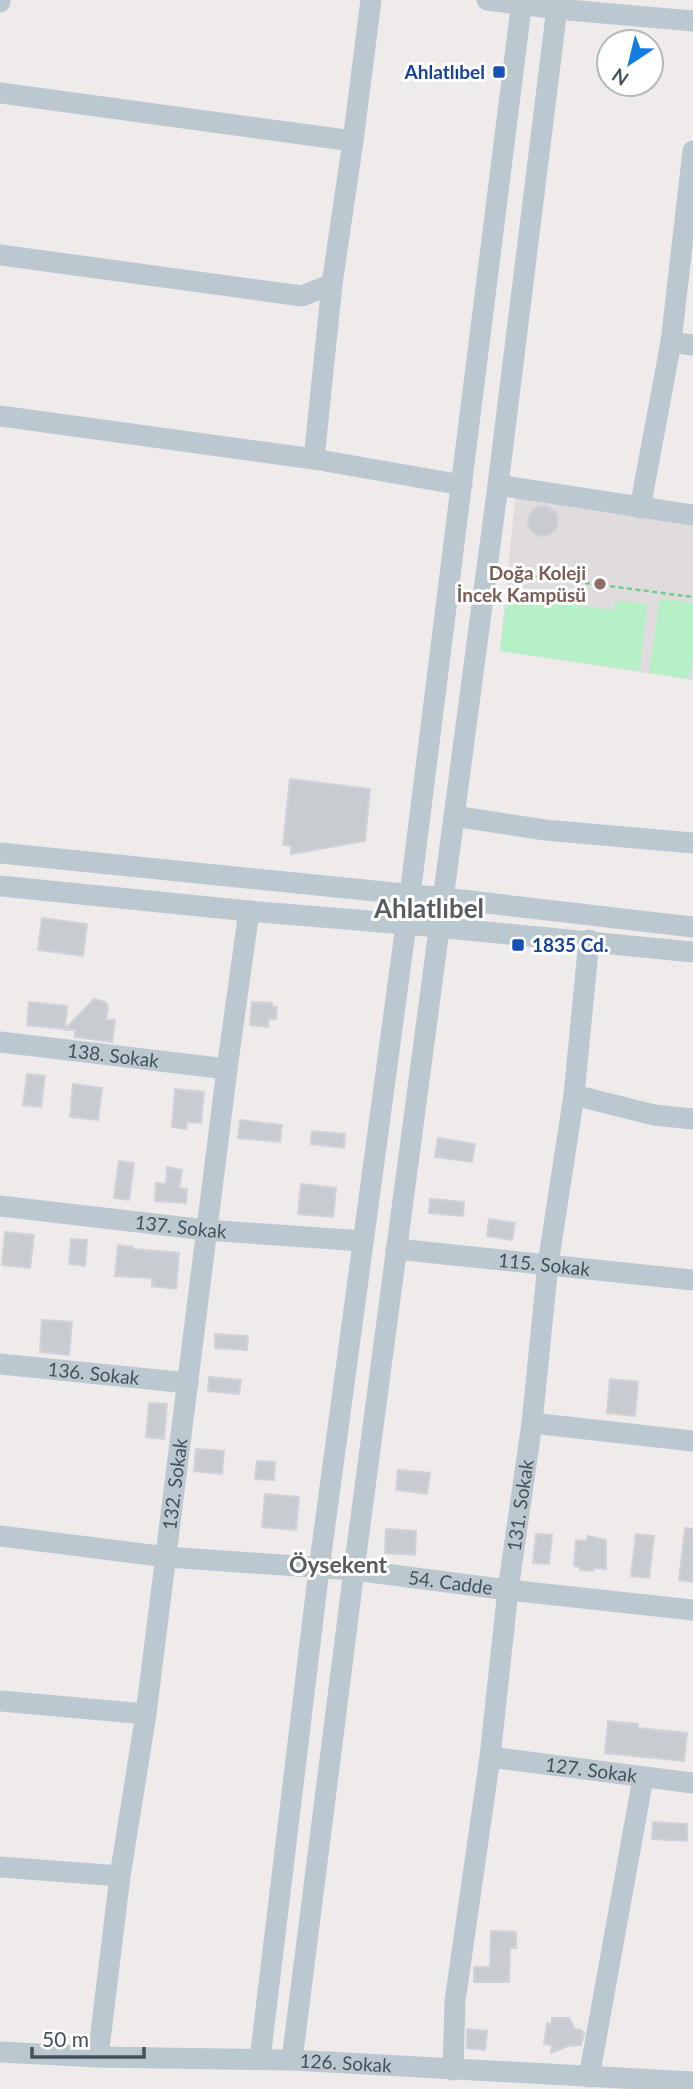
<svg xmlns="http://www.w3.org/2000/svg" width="693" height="2089" viewBox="0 0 693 2089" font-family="Lato,sans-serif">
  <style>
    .education { fill: #e0dcdd }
    .green { fill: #b6f0c7 }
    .building { fill: #c8ccd1; stroke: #cfd2d8; stroke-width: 2 }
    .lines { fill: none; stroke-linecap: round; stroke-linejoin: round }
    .path { stroke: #6dcf97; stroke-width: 2.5; stroke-dasharray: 5 3.5; stroke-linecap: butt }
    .minor { stroke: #bbc8cf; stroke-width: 21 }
    .transit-dot { fill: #1a4fb4; stroke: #fff; stroke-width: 2.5 }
    .education-dot { fill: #8d6e63; stroke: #fff; stroke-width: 2.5 }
    .labels { text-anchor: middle; stroke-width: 6; stroke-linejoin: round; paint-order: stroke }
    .transit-label { font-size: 19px; font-weight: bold; fill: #164399; stroke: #fff; text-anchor: end }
    .education-label { font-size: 19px; font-weight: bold; fill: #785e54; stroke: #fff; text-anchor: end }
    .street-label { font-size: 19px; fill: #435159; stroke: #fff }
    .quarter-label { font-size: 23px; font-weight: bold; fill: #585d61; stroke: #fff }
    .district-label { font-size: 26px; font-weight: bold; fill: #585d61; stroke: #fff }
  </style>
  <rect width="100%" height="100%" fill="#efebeb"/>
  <path class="education" d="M516,488L693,515V680L500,651Z"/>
  <path class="green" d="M507,596L614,610L616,601L647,604L640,671L500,651Z
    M660,598L693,603V656L689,679L649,673Z"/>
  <path class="building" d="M528 521a15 15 0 1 1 30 0a15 15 0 1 1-30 0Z
    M290,779L370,789L365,841L291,854V846L283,845Z
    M42,918L87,924L83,956L38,950Z
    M94,999L105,1002L108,1006L106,1020H115L112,1042L75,1037V1030L27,1025L29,1002L67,1006L65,1029Z
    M252,1002L272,1003V1006L277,1007L276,1019H268V1027L250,1025Z
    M27,1074L45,1076L41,1107L23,1105Z
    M73,1084L102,1088L98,1120L70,1117Z
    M175,1089L204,1092L201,1123L187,1122L186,1129L172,1127Z
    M240,1120L282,1125L280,1142L238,1138Z
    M312,1131L345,1134L344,1148L311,1144Z
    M438,1138L475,1144L472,1162L435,1157Z
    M119,1161L134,1163L129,1200L114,1198Z
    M167,1167L182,1170L179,1188L187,1189L186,1203L155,1201L156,1183L166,1184Z
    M301,1184L336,1188L333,1217L298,1214Z
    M430,1199L464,1202L463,1216L429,1213Z
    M489,1219L515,1223L512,1240L487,1236Z
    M5,1232L34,1235L30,1268L2,1265Z
    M71,1239L87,1240L85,1266L69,1264Z
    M118,1245L133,1247V1249L179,1253L176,1289L152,1286V1278L115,1276Z
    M42,1320L72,1322L69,1355L40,1352Z
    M215,1334L248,1336L247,1350L215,1348Z
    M209,1377L241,1380L239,1394L208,1391Z
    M610,1379L638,1382L635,1416L607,1413Z
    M149,1403L167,1404L164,1439L146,1437Z
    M196,1449L224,1451L222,1474L194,1471Z
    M257,1461L275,1462L274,1480L255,1479Z
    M398,1470L430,1473L427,1494L396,1490Z
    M265,1494L299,1497L296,1530L262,1527Z
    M685,1528L693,1529V1582L679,1580Z
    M386,1529L416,1531L415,1555L385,1553Z
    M536,1534L552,1535L549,1564L533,1563Z
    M636,1534L654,1536L649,1578L631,1576Z
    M588,1536L606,1540V1569L593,1568V1571L580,1570V1567L574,1566L576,1540L586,1541Z
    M608,1721L638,1724V1728L687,1733L684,1761L605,1753Z
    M653,1822L687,1824V1841L652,1839Z
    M491,1931L516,1932V1948H510L509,1982H474V1967H490Z
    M552,2018H569L575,2029L581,2030L584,2033L581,2045L568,2046L551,2053L552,2045L544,2044L547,2023L552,2024Z
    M467,2029L487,2031L485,2050L467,2048Z"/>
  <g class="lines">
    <path class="path" d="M509,573L693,597"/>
    <g class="minor">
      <path d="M487,0L557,9L693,21"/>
      <path d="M0,2V0"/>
      <path d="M0,93L353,141"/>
      <path d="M0,255L302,296L332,284"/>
      <path d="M671,342L693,345"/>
      <path d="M0,416L314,459L462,485"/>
      <path d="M314,459L332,284L353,141L371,0"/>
      <path d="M498,485L693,515"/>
      <path d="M640,508L671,342L693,151"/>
      <path d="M454,816L545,830L693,843"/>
      <path d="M0,853L444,898L693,927"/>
      <path d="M0,886L249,911L405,924L693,952"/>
      <path id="s1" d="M0,1042L227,1069"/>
      <path d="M574,1095L654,1115L693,1119"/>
      <path id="s2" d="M0,1206L206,1230L363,1241"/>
      <path id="s3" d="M396,1249L693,1280"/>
      <path id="s4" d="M0,1364L188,1383"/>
      <path d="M532,1423L693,1441"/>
      <path id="s5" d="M0,1536L167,1557L354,1570L508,1590L693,1610"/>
      <path d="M0,1701L146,1714"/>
      <path id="s6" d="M490,1757L693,1783"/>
      <path d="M0,1867L120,1876"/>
      <path id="s7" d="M0,2052L98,2057L292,2060L693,2082"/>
      <path id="s8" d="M98,2057L120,1876L146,1714L227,1069L249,911"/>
      <path d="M260,2059L319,1569L410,895L522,0"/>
      <path d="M292,2060L354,1570L498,485L558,0"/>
      <path id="s9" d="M453,2070L455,2001L490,1757L508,1590L532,1423L548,1264L574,1095L589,940"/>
      <path d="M589,2077L643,1778"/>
    </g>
  </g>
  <g class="transit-dot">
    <rect x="492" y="65" width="14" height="14" rx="3.5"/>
    <rect x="511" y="938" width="14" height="14" rx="3.5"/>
  </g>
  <circle class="education-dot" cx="600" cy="584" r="7"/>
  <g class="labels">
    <g class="transit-label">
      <text x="485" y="79">Ahlatlıbel</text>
      <text x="532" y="952" text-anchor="start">1835 Cd.</text>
    </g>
    <g class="education-label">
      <text x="586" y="580">Doğa Koleji<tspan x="586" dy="22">İncek Kampüsü</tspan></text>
    </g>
    <g class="street-label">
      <text dy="7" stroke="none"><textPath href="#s1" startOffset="114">138. Sokak</textPath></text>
      <text dy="7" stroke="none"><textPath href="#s2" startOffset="182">137. Sokak</textPath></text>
      <text dy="7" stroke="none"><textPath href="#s3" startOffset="149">115. Sokak</textPath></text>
      <text dy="7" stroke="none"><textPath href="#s4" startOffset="94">136. Sokak</textPath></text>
      <text dy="7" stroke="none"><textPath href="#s8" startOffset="578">132. Sokak</textPath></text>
      <text dy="7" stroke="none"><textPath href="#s9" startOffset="569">131. Sokak</textPath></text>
      <text dy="7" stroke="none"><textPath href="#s5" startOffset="453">54. Cadde</textPath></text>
      <text dy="7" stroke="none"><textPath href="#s6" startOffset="102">127. Sokak</textPath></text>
      <text dy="7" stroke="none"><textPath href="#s7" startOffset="346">126. Sokak</textPath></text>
    </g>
    <g class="quarter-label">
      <text x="338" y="1573">Öysekent</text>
    </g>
    <g class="district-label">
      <text x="429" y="918">Ahlatlıbel</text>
    </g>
  </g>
  <g transform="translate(630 63) rotate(215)"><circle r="33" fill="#ffffff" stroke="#b4b9bd" stroke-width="2"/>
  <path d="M0-5L12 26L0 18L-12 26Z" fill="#117de3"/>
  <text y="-10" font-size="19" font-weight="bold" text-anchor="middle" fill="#435159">N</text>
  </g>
  <path d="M32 2047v10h112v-10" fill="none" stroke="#435159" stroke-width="3.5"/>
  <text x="42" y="2047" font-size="21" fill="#435159" stroke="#ffffff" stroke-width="5" paint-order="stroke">50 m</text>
</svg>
